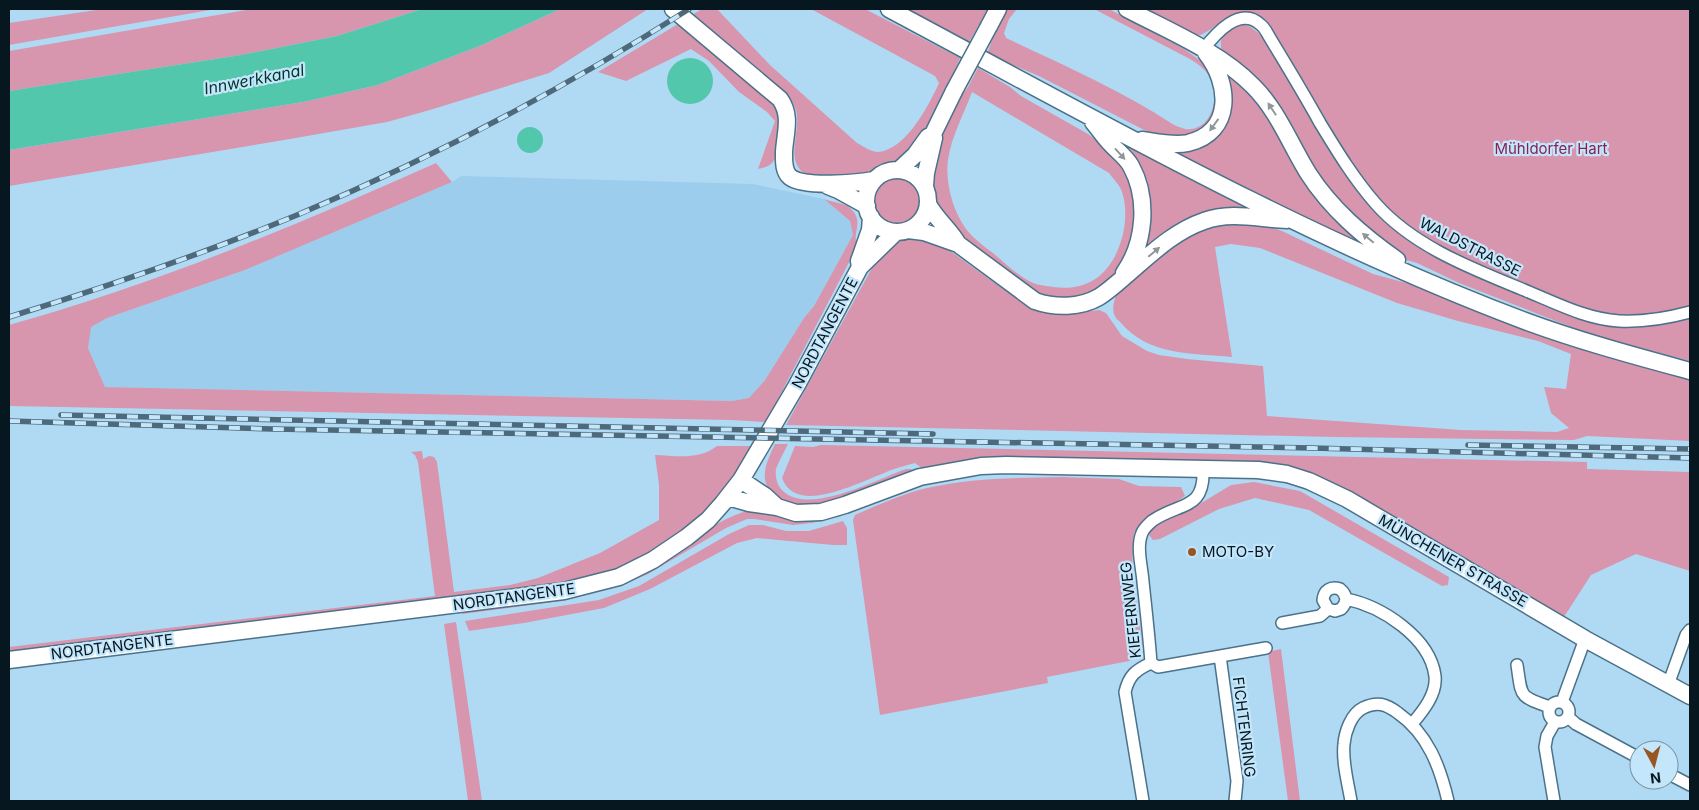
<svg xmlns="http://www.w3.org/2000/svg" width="1699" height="810" viewBox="0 0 1699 810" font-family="Inter,sans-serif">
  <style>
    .built { fill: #9ccdec }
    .green { fill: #d895ae; fill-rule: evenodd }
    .water { fill: #52c7ac }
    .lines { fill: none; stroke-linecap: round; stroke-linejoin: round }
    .street-casing { stroke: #4b7289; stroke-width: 14 }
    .secondary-casing { stroke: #4b7289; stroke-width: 19 }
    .street { stroke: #fff; stroke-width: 11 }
    .secondary { stroke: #fff; stroke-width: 16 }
    .rail-casing { stroke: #4e6979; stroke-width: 5.5 }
    .rail { stroke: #c4e6fb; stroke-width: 4; stroke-dasharray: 11; stroke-linecap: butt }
    .secondary-bridge-casing { stroke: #4b7289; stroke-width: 19; stroke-linecap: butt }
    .secondary-bridge { stroke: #fff; stroke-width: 16 }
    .oneway { fill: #8f979b }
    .poi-dot { fill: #975622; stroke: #c4e6fb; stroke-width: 2 }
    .labels { text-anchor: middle; stroke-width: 4.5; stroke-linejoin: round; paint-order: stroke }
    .park-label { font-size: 15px; fill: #872253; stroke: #c4e6fb }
    .street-label { font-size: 15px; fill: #071720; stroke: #c4e6fb }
    .poi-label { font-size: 15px; fill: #071720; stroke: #c4e6fb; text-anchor: start }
    .water-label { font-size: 16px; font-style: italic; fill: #00352b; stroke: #c4e6fb }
  </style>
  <rect width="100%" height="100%" fill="#b0daf4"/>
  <path class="built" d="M461,176L753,184L824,199L850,221L853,235L814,306L804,318L765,380L749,398L732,401L105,387L88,348L90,327L107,318L245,270L452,182Z"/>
  <path class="green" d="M103,9H216L9,45V23Z
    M252,9H422L337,36L241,55L9,91V51Z
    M560,9H648L549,73L430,110L387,122L290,139L9,186V150L303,102L378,85L482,45Z
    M702,9H717L770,65L857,143C863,146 871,152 878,152C906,150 929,105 939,83L935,76L811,9H865L960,58C949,84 926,142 905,159C898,165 887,164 880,169C874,173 871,176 864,178L806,175C785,160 799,138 797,116C796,108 793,102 788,95L692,15Z
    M905,9H988L969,42Z
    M1006,9H1017L1009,19L1004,33L1006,38C1063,65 1121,90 1174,125C1177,126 1181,128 1185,129C1211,132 1220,99 1211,79C1206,69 1197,63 1188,58L1094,9H1109L1184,49L1212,69L1216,75V116L1194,136L1161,137L1148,132L1039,76L987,54L996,29Z
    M1144,9H1690V361L1589,334L1459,283L1417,263L1368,249L1244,188L1171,150L1216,131L1223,54C1216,39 1227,21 1245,25C1251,26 1257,32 1262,36L1356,188L1381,217L1401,234L1434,245L1405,225L1363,183L1267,25C1260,21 1250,14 1242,13C1227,12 1211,33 1197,36Z
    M678,24C696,39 774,94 780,111C782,117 780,140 778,146C775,161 774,166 758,169L775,121L767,112L739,92L709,61L691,49L626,81L598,72Z
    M978,68L1010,87L1021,96L1088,134L1103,145L1121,163L1132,185L1137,225L1123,263L1114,274L1096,289L1084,296L1066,299L1045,296L1034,291L954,229L937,208L936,196L932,183L938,144L954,106L968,87ZM972,92L1109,173C1113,179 1120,185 1122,192C1127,206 1126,227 1121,241C1111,274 1088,292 1053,287C1046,286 1037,285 1031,282C1017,275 1006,264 994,254C985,247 974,239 966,229C953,211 945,183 948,160C951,137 964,114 972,92Z
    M1125,143L1257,211L1241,210L1133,264C1139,253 1146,240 1149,228C1153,210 1146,175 1137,159C1134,153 1129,148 1125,143Z
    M436,163L452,182L245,270L107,318L91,327L88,348L105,387L732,401L749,398L765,380L804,318L814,306L853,235L850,221L824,199C831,202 845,203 850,208C866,222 850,235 858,245L766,422L731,420L9,406V325C156,284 297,225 436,163Z
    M874 201a24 24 0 1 1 48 0a24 24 0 1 1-48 0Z
    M1261,223L1282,231L1373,274L1410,284L1498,319L1577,345L1690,378V441L1587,436L1574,440L1334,437L786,425L877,259L895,240L914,236L946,248L1010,294L1029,306L1039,310L1057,315L1099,310L1106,313L1122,336L1147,351L1159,355L1187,359L1263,366L1267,416L1461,430L1557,432L1569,428L1551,413L1544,387L1566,389L1571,354L1538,341L1458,321L1397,303L1260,248L1231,244L1215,247L1232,357C1193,353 1149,356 1121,323C1120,321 1117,320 1116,318C1111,311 1114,301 1116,295L1157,254L1207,224Z
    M775,444H788C784,452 779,461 776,469C775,476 777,485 782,490C807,517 877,479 906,469H911L912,470V473C884,483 828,510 801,506C791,505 781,500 773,493C757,480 768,459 775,444Z
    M821,445L1587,462V469L1690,472V571L1636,554L1591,575L1562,620L1318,478L924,470L915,463C904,466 892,469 882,474C857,483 796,516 782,478L795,446L813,447Z
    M717,446H754C723,503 672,549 611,573C599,577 586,580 574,583L9,654V647L435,596L418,462L415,455L411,452L422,451L423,459L429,456L434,457L437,462L454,592L510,585L538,578L600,553L659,520V485L655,455C677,456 699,460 717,446Z
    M1062,477L1119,479L1139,486L1181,487L1185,496L1169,507L1146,519L1134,533L1132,567L1142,644L1139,654L1129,661L1047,677L1048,683L880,715L853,520L855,515C878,505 902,494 927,488C972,478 1016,478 1062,477Z
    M1254,482L1300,491L1449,577L1448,585L1442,586L1309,510L1255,498L1219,509L1160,539L1153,540L1149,535L1150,532L1154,526L1170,517L1198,505L1231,485Z
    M752,510L841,512L842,516L812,523L793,525L754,519H747L726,528L648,574L620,586L562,601L462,614V611L574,594L710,528C724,520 736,513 752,510Z
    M843,521L847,528V545H833L757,538L737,543L650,589L604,608L524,623L469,631L465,621L599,600L639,586L729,534L749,525H763L786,531H809Z
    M456,622L482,801H468L444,624Z
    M1281,649L1300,801H1288L1268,652Z"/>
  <path class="water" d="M422,9H560L482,45L378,85L303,102L9,150V91L241,55L337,36Z
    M667 81a23 23 0 1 1 46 0a23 23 0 1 1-46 0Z
    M517 140a13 13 0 1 1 26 0a13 13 0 1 1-26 0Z"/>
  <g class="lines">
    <defs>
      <path id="street" d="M1203,50C1215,34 1240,5 1261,25C1265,28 1267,33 1270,38C1287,66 1304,94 1320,123C1337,151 1354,179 1376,204C1415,248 1476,270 1529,292C1558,304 1587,319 1619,321C1642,322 1668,318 1690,312
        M1203,469C1205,511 1179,502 1152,521C1148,525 1144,528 1142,533C1136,547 1142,567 1143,582C1146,609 1149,636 1151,663L1158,667L1266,648
        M1346,599C1381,606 1430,637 1435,676C1437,694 1423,711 1412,724
        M1282,623L1320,616L1328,609L1335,611L1341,609C1348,602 1347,595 1340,589C1331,586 1324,590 1323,600L1328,609
        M1220,656L1237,781L1235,801
        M1517,665C1522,697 1518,696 1550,707
        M1668,685L1686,635L1690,630
        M1549 712a10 10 0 1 1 20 0a10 10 0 1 1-20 0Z
        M1562,702L1585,639
        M1568,717L1576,724L1639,758
        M1669,774L1690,785
        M1143,801L1125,692C1129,675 1136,670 1151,663
        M1351,801C1348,783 1342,762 1344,744C1345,732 1351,714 1363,708C1377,701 1386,704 1398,713C1428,734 1440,767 1448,801
        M1554,801L1545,747L1547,736L1555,722"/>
      <path id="secondary" d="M673,9L780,99C792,116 785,133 784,152C784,160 783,171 790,177C804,188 857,183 874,180
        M889,9C1097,120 1304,238 1525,321C1579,341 1635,356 1690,371
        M1127,9C1169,31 1220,52 1253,86C1278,111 1290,144 1308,173C1331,209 1363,236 1397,260
        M989,26L998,9
        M1093,122C1099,129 1104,137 1110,143C1117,151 1126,157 1131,166C1149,199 1145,243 1124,273
        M1142,140C1156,142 1174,146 1188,143C1234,132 1230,83 1206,53
        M899,170L915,155L928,137L933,134L954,91
        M866 201a31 31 0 1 1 62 0a31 31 0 1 1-62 0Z
        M828,186L838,190L867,206
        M925,186L926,173L934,138L933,134
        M928,204C936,219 951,231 958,244
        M908,230L924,232L958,244L1035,301C1055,308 1080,308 1099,297C1107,292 1115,285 1123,278C1148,257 1172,232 1204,221C1231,211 1259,219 1287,220
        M860,267L859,261L870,230L871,217
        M741,480L765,496L777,507
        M728,497L749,503L777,507L796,513L821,512L845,505L920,477L981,466L1006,465L1258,470L1287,474L1309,481L1347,499L1585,639L1690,696
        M9,660L564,591L619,577L653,560L687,537L708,520L723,503L741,480L797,385L860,267L896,232"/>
    </defs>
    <use href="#street" class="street-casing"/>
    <use href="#secondary" class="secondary-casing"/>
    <use href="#street" class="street"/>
    <use href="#secondary" class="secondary"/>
    <defs>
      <path id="rail" d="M9,317C106,287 203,254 297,215C433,158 565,88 689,9
        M61,415L933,434
        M9,421L272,429L1312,448L1690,458
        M1468,445L1690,449"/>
    </defs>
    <use href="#rail" class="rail-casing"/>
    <use href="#rail" class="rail"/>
    <defs>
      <path id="secondary-bridge" d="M954,91L989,26"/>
    </defs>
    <use href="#secondary-bridge" class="secondary-bridge-casing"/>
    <use href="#secondary-bridge" class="secondary-bridge"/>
  </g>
  <defs><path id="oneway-solid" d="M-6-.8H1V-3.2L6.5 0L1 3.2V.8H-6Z" transform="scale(1.25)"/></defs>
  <g class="oneway">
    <use href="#oneway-solid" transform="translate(1272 109) rotate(-123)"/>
    <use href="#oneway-solid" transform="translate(1214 125) rotate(126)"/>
    <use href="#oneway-solid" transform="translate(1120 154) rotate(48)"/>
    <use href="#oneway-solid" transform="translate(1368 238) rotate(-140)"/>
    <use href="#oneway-solid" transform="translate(1154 252) rotate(-40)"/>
  </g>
  <circle class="poi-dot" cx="1192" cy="552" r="5"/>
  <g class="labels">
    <g class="park-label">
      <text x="1551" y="154">Mühldorfer Hart</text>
    </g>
    <g class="street-label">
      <text transform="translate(1470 247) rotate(27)" y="5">WALDSTRASSE</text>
      <text transform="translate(825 333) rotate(-62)" y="5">NORDTANGENTE</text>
      <text transform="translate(1453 561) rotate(30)" y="5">MÜNCHENER STRASSE</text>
      <text transform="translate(514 597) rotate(-8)" y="5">NORDTANGENTE</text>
      <text transform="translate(1131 610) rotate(-96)" y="5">KIEFERNWEG</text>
      <text transform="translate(112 647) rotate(-7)" y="5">NORDTANGENTE</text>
      <text transform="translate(1244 727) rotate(83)" y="5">FICHTENRING</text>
    </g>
    <g class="poi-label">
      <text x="1202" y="557">MOTO-BY</text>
    </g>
    <g class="water-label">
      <text transform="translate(254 79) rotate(-11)" y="6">Innwerkkanal</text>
    </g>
  </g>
  <rect width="1699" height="810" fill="none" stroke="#071720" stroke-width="20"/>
  <g transform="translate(1654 765) rotate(173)"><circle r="24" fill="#c4e6fb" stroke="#7893a3"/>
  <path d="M0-4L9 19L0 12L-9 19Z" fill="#975622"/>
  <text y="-8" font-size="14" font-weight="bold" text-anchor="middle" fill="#071720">N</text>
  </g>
</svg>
